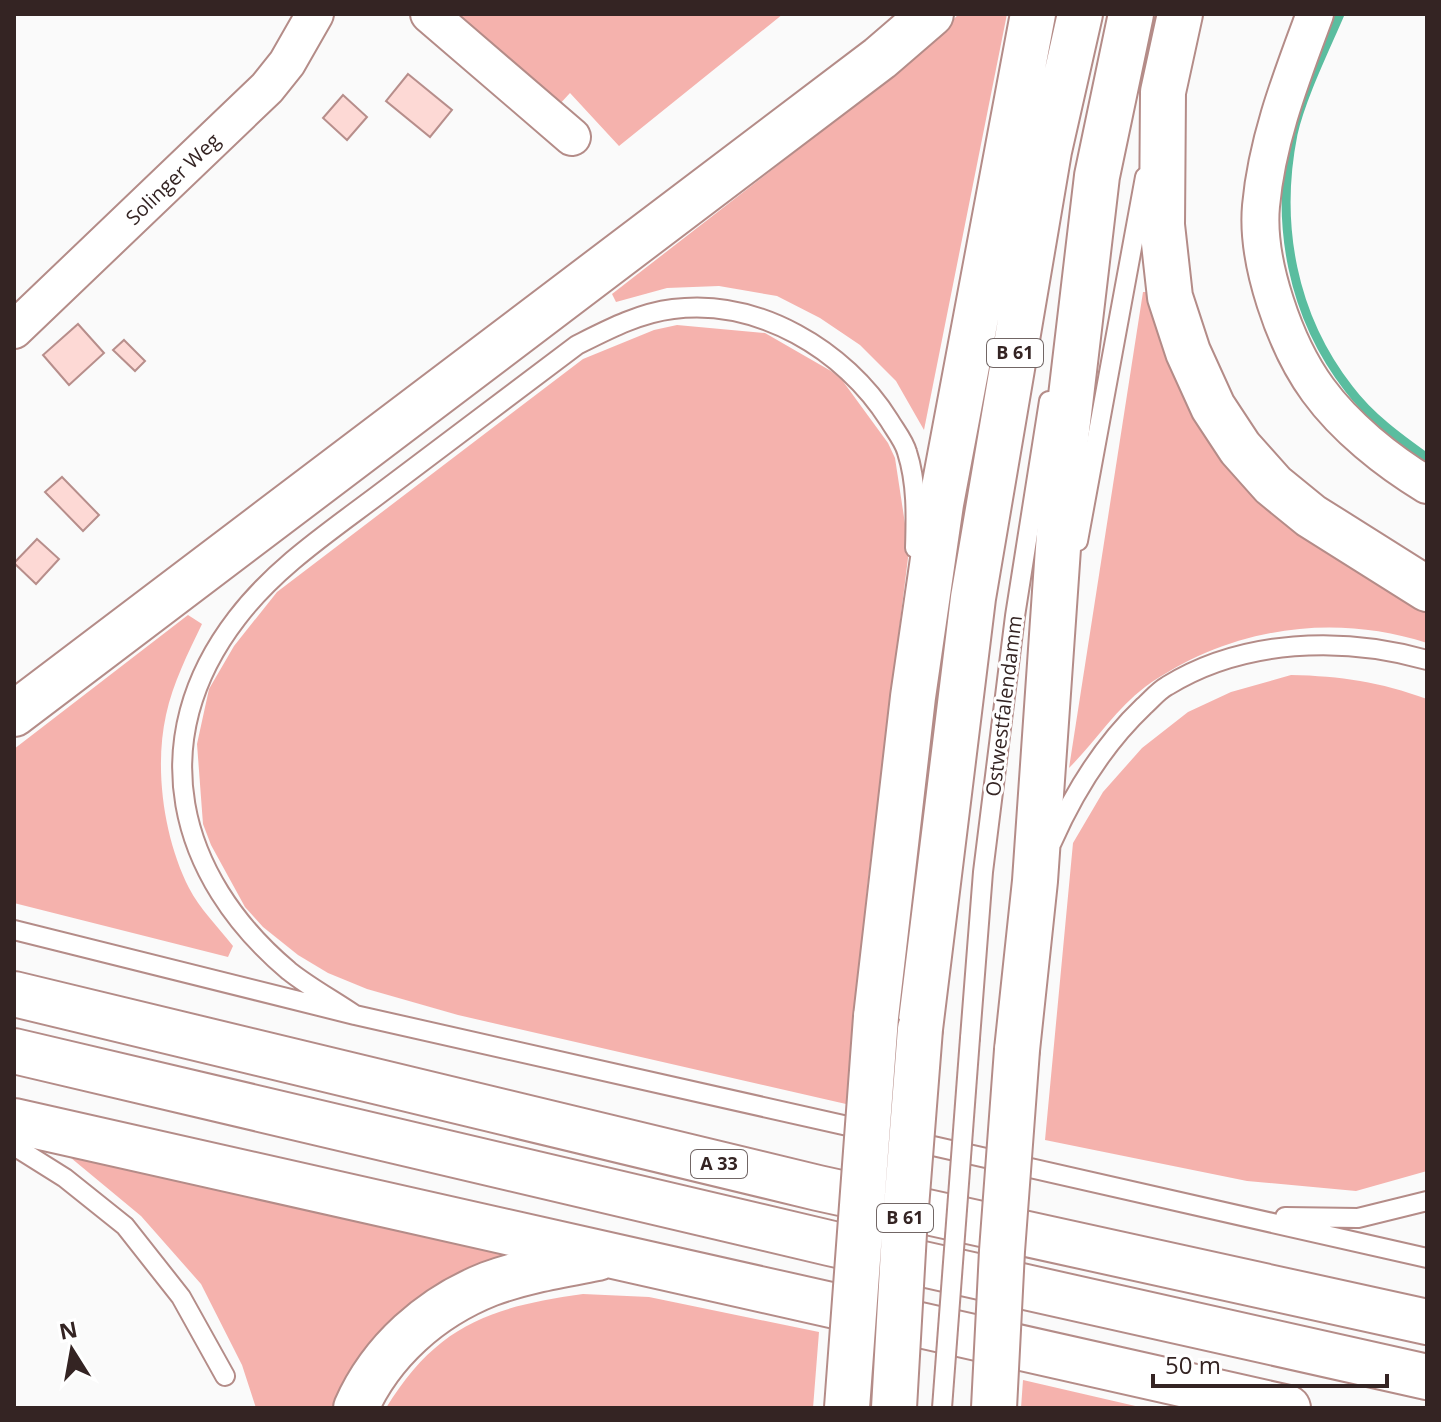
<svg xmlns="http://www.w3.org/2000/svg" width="1441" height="1422" viewBox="0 0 1441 1422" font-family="'Open Sans',sans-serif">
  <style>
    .green { fill: #f5b2ad }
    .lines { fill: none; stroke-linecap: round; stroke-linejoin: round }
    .stream { stroke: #5abd9f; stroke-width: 9 }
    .building { fill: #fdd9d5; stroke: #b78e8b; stroke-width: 2 }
    .service-casing { stroke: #b48c88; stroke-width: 22 }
    .minor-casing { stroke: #b48c88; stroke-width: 40 }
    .trunk-casing { stroke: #b48c88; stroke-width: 48 }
    .motorway-casing { stroke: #b48c88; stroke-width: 48 }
    .service { stroke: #fff; stroke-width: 18 }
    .minor { stroke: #fff; stroke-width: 36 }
    .trunk { stroke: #fff; stroke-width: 44 }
    .motorway { stroke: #fff; stroke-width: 44 }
    .service-bridge-casing { stroke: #b48c88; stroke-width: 22; stroke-linecap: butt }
    .trunk-bridge-casing { stroke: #b48c88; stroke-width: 48; stroke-linecap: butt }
    .motorway-bridge-casing { stroke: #b48c88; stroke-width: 48; stroke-linecap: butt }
    .service-bridge { stroke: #fff; stroke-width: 18 }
    .trunk-bridge { stroke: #fff; stroke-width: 44 }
    .motorway-bridge { stroke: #fff; stroke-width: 44 }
    .labels { text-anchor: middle; stroke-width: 6; stroke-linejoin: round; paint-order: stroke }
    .shield { fill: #fff; stroke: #716665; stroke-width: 2 }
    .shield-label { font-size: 18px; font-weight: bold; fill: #342423 }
    .street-label { font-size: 20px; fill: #342423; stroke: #fff }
  </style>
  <rect width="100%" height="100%" fill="#fafafa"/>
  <path class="green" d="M451,14H783L619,146L570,93L557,107Z
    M959,14H1007L924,430L896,381L860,345L820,318L777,296L719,286L667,288L616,302L612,294L894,75Z
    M1143,292H1150L1301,533L1357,572L1427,611V643C1331,612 1228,628 1145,687C1116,709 1095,742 1069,768Z
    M677,325L765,333L831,371L842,380L888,443L895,458L909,550L868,880L846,1104L458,1015L367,989L328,973L298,955L263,927L245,907L211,845L203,824L197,744L209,689L234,646L277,592L583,359L654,330Z
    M188,615L202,624C188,653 173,683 166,715C154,769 164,839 189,888C199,908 219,928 233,946L228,957L14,903V749Z
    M1291,675C1341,676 1380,682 1427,699V1171L1356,1191L1247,1181L1045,1140L1073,843L1103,792L1142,748L1188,712L1231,692Z
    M59,1148L502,1254V1266L337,1408H256L242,1365L201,1284L141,1216Z
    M583,1294L649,1297L819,1332L813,1408H386C437,1325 490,1307 583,1294Z
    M1023,1380L1144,1408H1021Z"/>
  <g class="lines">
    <path class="stream" d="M1340,14C1325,49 1301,98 1293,134C1275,224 1292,316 1349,389C1370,417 1399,438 1427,458"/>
  </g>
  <path class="building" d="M408,74L452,110L430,137L386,101Z
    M343,95L367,117L347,140L323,118Z
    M78,324L104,353L69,385L43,355Z
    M124,340L145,361L135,371L113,350Z
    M62,477L99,515L83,531L45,492Z
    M37,539L59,559L36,584L14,563Z"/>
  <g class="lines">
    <defs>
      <path id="service" d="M1078,541L1145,177
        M1052,842C1075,790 1103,745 1144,706C1151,700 1158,691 1167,686C1243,639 1343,636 1427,660
        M14,930L355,1015L870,1131
        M355,1015C333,1000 309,987 289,971C176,876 143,740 237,618C275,568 329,532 378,495C444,445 511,395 577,345C607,330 639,313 673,309C758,298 845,350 889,420C895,430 904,441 907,452C917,483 916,516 915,548
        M970,1038L983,872L1015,616L1049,401
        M911,1141L1427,1258
        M14,1146L65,1178L125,1226L181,1297L225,1376
        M1285,1217L1358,1218L1427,1201"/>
      <path id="minor" d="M429,14L572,137
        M1315,14C1292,76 1267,139 1261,206C1256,262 1285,345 1318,390C1345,427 1387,461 1427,485
        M14,330L267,88L287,63L315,14"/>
      <path id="trunk" d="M1180,14L1163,92L1162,225L1170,297L1188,352L1213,407L1240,448L1273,485L1311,516L1427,589
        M1017,1050L1035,881L1065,447L1097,176L1131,14"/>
      <path id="motorway" d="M14,714L880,58L931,14
        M14,994L818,1188L1427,1322
        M876,1017L913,697L941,504L1033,14
        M920,1029L973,598L1049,151L1080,14
        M14,1051L829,1243L1427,1377
        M14,1121L1288,1408
        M356,1408C381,1351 431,1307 489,1284C524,1271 562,1265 598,1258"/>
    </defs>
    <use href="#service" class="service-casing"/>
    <use href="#minor" class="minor-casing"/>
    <use href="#trunk" class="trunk-casing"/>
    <use href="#motorway" class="motorway-casing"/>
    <use href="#service" class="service"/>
    <use href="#minor" class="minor"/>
    <use href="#trunk" class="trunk"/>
    <use href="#motorway" class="motorway"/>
    <defs>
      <path id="service-bridge" d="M942,1408L970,1038"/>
      <path id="trunk-bridge" d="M994,1408L1002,1251L1017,1050"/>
      <path id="motorway-bridge" d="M847,1408L876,1017
        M894,1408L904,1233L920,1029"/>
    </defs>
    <use href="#service-bridge" class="service-bridge-casing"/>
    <use href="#trunk-bridge" class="trunk-bridge-casing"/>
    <use href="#motorway-bridge" class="motorway-bridge-casing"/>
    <use href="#service-bridge" class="service-bridge"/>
    <use href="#trunk-bridge" class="trunk-bridge"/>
    <use href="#motorway-bridge" class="motorway-bridge"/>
  </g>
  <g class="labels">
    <g class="shield">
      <rect x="987" y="339" width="56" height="28" rx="6"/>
      <rect x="691" y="1150" width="56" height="28" rx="6"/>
      <rect x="877" y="1204" width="56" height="28" rx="6"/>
    </g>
    <g class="shield-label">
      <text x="1015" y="359">B 61</text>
      <text x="719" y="1170">A 33</text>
      <text x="905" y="1224">B 61</text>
    </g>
    <g class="street-label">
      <text transform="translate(173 179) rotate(-44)" y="7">Solinger Weg</text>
      <text transform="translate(1004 706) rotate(-83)" y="7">Ostwestfalendamm</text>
    </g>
  </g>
  <rect width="1441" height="1422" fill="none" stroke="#342423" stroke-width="32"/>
  <g transform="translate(72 1350) rotate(349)" stroke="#ffffff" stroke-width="6" paint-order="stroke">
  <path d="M0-6L14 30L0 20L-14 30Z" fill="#342423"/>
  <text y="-12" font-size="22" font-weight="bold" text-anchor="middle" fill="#342423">N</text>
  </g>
  <path d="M1153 1374v12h234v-12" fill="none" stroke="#342423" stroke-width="4"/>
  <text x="1165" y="1374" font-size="24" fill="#342423" stroke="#ffffff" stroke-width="6" paint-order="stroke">50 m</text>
</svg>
